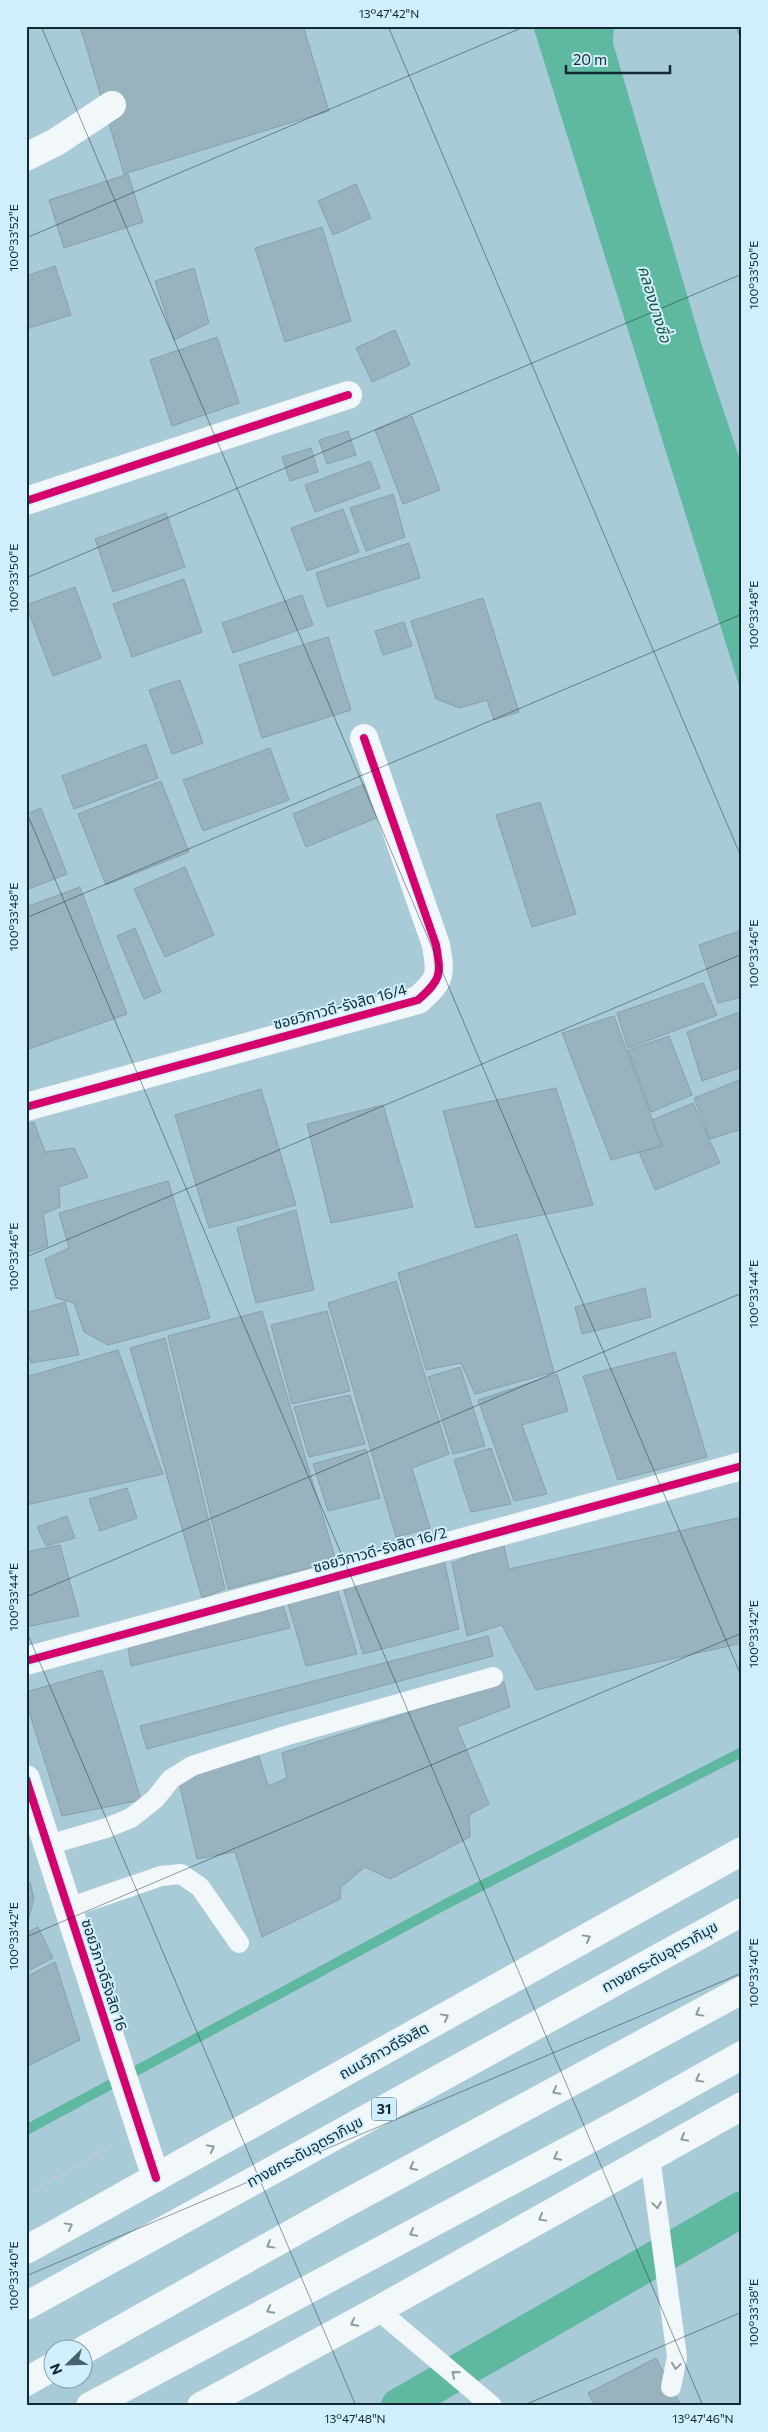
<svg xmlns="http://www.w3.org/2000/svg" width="768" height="2432" viewBox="0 0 768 2432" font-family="Commissioner,'Noto Sans Thai',sans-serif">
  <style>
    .water { fill: #5fb8a0 }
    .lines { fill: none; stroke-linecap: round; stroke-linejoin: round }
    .stream { stroke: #5fb8a0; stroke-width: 10 }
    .canal { stroke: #5fb8a0; stroke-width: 36 }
    .building { fill: #99b3be; stroke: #86a1ab }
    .path { stroke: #bfc9cd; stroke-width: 3; stroke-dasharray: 4 4; stroke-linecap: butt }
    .service { stroke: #f2f7f9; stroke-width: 20 }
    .minor { stroke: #f2f7f9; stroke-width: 28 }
    .tertiary { stroke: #f2f7f9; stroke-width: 28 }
    .secondary { stroke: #f2f7f9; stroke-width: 28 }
    .trunk { stroke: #f2f7f9; stroke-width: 28 }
    .motorway { stroke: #f2f7f9; stroke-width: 28 }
    .cycleway-casing { stroke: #d0eefb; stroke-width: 11 }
    .cycleway { stroke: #d6006c; stroke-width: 8 }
    .oneway { stroke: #8d9ba0 }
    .ticks { fill: none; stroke: #112a33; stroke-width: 1; stroke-opacity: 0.45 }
    .labels { text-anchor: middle; stroke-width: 4; stroke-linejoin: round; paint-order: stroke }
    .shield { fill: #d0eefb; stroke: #4a656f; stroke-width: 1 }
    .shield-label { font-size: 14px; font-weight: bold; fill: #112a33 }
    .street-label { font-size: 15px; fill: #112a33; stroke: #d0eefb }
    .water-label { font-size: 16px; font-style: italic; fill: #1b5742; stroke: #d0eefb }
    .neatline { fill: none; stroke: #112a33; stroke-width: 2 }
    .ticks-label { font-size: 12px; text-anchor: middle; fill: #112a33 }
  </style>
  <rect width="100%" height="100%" fill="#a9cad7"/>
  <path class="water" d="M533,26H614L613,43L703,349L742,466V695Z"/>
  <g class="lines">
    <path class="stream" d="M26,2130L446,1904L742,1752"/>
    <path class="canal" d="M399,2406L742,2209"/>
  </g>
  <path class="building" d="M80,26H303L329,111L124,174Z
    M128,174L143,222L64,248L49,200Z
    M356,184L371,218L333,235L318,201Z
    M322,227L351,321L285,342L255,248Z
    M55,266L71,315L26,329V276Z
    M194,268L209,323L174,340L155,281Z
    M395,330L410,365L372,382L356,348Z
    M217,337L239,403L172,426L150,360Z
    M412,416L440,490L403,504L375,430Z
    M348,431L356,455L327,464L319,440Z
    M311,448L318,472L290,481L282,457Z
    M370,461L380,488L315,512L305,485Z
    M393,494L405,537L366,551L350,508Z
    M343,509L359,552L307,571L291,528Z
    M166,513L185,567L113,592L95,539Z
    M409,543L420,578L327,607L316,573Z
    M184,579L202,632L132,657L113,604Z
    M75,587L101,658L53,676L26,605Z
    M302,595L313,625L233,653L222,623Z
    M483,598L519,712L494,720L487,700L460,708L436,699L411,621Z
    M404,622L412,646L383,655L375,631Z
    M328,637L351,710L262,738L239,665Z
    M180,680L203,743L172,754L149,690Z
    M146,744L158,778L74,809L62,776Z
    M270,748L289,800L203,831L183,780Z
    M161,781L189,852L106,885L78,814Z
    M372,781L386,814L306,847L293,814Z
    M540,802L576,914L532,927L496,815Z
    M41,808L67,874L26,890V814Z
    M185,867L214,935L165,957L134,889Z
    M80,887L127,1014L26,1050V907Z
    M135,928L161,992L144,999L117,936Z
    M742,930V997L718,1003L699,945Z
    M703,983L717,1015L628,1048L617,1013Z
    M742,1011V1067L702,1081L687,1032Z
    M614,1016L662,1146L611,1160L562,1033Z
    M669,1036L692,1095L651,1112L628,1050Z
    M742,1079V1129L710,1139L694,1098Z
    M556,1088L593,1205L476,1228L443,1111Z
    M261,1089L296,1205L209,1228L175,1115Z
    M693,1103L720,1163L655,1190L639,1152L662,1146L652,1120Z
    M383,1105L413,1207L331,1223L307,1124Z
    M34,1122L45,1152L74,1148L88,1177L59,1187L60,1207L43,1214L48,1246L26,1253V1125Z
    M168,1181L210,1318L108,1345L84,1332L74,1303L56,1298L45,1259L69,1248L59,1213Z
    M296,1210L314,1290L256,1303L237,1228Z
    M517,1234L554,1372L475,1394L461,1363L426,1370L398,1273Z
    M396,1281L449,1454L412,1468L430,1528L396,1537L328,1303Z
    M645,1288L651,1317L582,1334L575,1307Z
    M65,1302L79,1355L31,1363L26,1348V1313Z
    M262,1311L336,1561L228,1589L168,1336Z
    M327,1311L350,1391L292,1404L271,1325Z
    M165,1338L225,1589L202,1598L130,1348Z
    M118,1350L163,1474L26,1505V1377Z
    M675,1352L707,1457L618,1480L583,1376Z
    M460,1367L485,1446L453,1454L428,1377Z
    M557,1374L568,1411L522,1425L547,1494L514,1501L478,1400Z
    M350,1395L365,1444L309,1457L294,1407Z
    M491,1448L511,1504L471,1512L454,1460Z
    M366,1449L380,1498L328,1511L313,1464Z
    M127,1488L137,1518L100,1531L89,1499Z
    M67,1516L75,1538L46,1546L37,1527Z
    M742,1517V1643L536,1690L502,1625L467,1636L452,1563L503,1542L509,1569Z
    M60,1545L79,1616L26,1627V1552Z
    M444,1560L459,1629L363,1654L343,1587Z
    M336,1585L357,1654L306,1666L287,1600Z
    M282,1602L290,1628L131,1666L127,1642Z
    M488,1636L493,1656L147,1749L140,1726Z
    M102,1670L141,1800L62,1816L26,1702V1692Z
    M504,1682L510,1707L457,1727L489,1804L469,1815L470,1837L390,1879L365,1867L341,1887L340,1899L262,1937L235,1852L197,1859L178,1778L258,1753L268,1786L287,1778L282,1753Z
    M30,1882L34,1899L26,1928V1883Z
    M38,1927L53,1958L26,1972V1933Z
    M55,1962L80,2040L26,2067V1977Z
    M656,2358L681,2406H595L588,2393Z"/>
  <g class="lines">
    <path class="path" d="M26,2194L112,2146"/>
    <path class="service" d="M48,1845L106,1828L131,1818L155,1799L171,1779L192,1766L288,1735L493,1677
      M68,1908L161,1876L181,1874L200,1887L239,1943
      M650,2157L677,2357L671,2387
      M378,2310L492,2406"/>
    <path class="minor" d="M26,157L56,142L112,105
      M26,501L348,395
      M26,1107L418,1000C442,979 441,974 436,945L364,738
      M26,1661L742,1466"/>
    <path class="tertiary" d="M26,1779L156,2178"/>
    <path class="secondary" d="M26,2250L742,1851
      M201,2406L378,2310L742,2106"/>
    <path class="trunk" d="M90,2406L640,2112L742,2055"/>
    <path class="motorway" d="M26,2306L742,1912
      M82,2351L341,2206L742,1990
      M26,2382L52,2367"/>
    <defs>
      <path id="cycleway" d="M26,501L348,395
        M26,1107L418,1000C442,979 441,974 436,945L364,738
        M26,1661L742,1466
        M26,1779L156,2178"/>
    </defs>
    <use href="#cycleway" class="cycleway-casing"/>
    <use href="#cycleway" class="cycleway"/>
  </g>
  <defs><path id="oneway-chevron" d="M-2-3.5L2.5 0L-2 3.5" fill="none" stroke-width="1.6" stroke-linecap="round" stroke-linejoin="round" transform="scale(1.25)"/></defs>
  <g class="oneway">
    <use href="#oneway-chevron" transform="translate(587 1938) rotate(-29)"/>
    <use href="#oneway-chevron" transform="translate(699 2013) rotate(151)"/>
    <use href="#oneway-chevron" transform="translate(445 2017) rotate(-29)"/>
    <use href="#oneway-chevron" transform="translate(699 2079) rotate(151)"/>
    <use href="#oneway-chevron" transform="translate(556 2091) rotate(152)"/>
    <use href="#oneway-chevron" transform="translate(684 2138) rotate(151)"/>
    <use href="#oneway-chevron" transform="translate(211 2148) rotate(-29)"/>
    <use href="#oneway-chevron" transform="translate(557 2157) rotate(152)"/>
    <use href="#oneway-chevron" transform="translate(413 2167) rotate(152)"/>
    <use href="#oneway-chevron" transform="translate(657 2205) rotate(82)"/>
    <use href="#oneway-chevron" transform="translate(542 2218) rotate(151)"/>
    <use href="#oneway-chevron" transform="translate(69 2226) rotate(-29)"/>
    <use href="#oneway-chevron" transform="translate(413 2233) rotate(152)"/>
    <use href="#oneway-chevron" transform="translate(270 2245) rotate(151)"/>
    <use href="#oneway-chevron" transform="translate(270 2310) rotate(152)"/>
    <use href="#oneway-chevron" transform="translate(354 2323) rotate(152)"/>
    <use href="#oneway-chevron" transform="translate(676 2366) rotate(98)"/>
    <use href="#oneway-chevron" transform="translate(455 2374) rotate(-140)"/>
  </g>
  <path class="ticks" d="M41,26L742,1678M388,26L742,859M736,26L742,41M26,238L526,26M26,578L742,274M26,811L703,2406M26,918L742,614M26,1257L742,954M26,1597L742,1293M26,1630L356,2406M26,1937L742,1633M26,2276L742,1973M522,2406L742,2312"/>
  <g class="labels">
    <rect class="shield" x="371.5" y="2097.5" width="25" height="23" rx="4"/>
    <g class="shield-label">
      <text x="384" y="2114">31</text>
    </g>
    <g class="street-label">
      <text transform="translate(340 1007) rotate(-15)" y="5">ซอยวิภาวดี-รังสิต 16/4</text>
      <text transform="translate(380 1550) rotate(-15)" y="5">ซอยวิภาวดี-รังสิต 16/2</text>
      <text transform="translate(660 1957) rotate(-29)" y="5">ทางยกระดับอุตราภิมุข</text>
      <text transform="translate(104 1975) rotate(72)" y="5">ซอยวิภาวดีรังสิต 16</text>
      <text transform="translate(384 2051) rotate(-29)" y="5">ถนนวิภาวดีรังสิต</text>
      <text transform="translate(305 2152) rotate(-29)" y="5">ทางยกระดับอุตราภิมุข</text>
    </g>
    <g class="water-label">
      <text transform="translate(655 304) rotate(73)" y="6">คลองบางซื่อ</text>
    </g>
  </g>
  <rect width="768" height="2432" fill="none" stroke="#d0eefb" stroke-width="55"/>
  <g transform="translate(68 2364) rotate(247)"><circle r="24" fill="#d0eefb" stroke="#84a0ab"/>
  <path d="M0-4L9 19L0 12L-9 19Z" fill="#46626c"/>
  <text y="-8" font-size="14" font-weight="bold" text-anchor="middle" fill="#112a33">N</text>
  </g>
  <path d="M566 65v8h104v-8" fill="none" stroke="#112a33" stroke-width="2.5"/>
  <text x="573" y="65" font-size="15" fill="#112a33" stroke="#d0eefb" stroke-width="4" paint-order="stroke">20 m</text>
  <rect x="28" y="28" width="712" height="2376" class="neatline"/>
  <g class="ticks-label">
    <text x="389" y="18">13°47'42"N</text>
    <text transform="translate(14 238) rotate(-90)" y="4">100°33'52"E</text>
    <text transform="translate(754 275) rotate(-90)" y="4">100°33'50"E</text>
    <text transform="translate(14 578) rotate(-90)" y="4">100°33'50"E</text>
    <text transform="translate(754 615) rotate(-90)" y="4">100°33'48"E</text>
    <text transform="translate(14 917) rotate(-90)" y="4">100°33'48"E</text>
    <text transform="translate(754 954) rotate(-90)" y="4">100°33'46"E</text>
    <text transform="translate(14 1257) rotate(-90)" y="4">100°33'46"E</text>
    <text transform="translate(754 1294) rotate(-90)" y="4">100°33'44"E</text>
    <text transform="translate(14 1597) rotate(-90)" y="4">100°33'44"E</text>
    <text transform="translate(754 1634) rotate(-90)" y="4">100°33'42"E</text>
    <text transform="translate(14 1936) rotate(-90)" y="4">100°33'42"E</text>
    <text transform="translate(754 1973) rotate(-90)" y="4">100°33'40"E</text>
    <text transform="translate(14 2276) rotate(-90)" y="4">100°33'40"E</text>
    <text transform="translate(754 2313) rotate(-90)" y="4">100°33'38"E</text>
    <text x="355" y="2423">13°47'48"N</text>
    <text x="703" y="2423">13°47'46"N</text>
  </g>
</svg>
